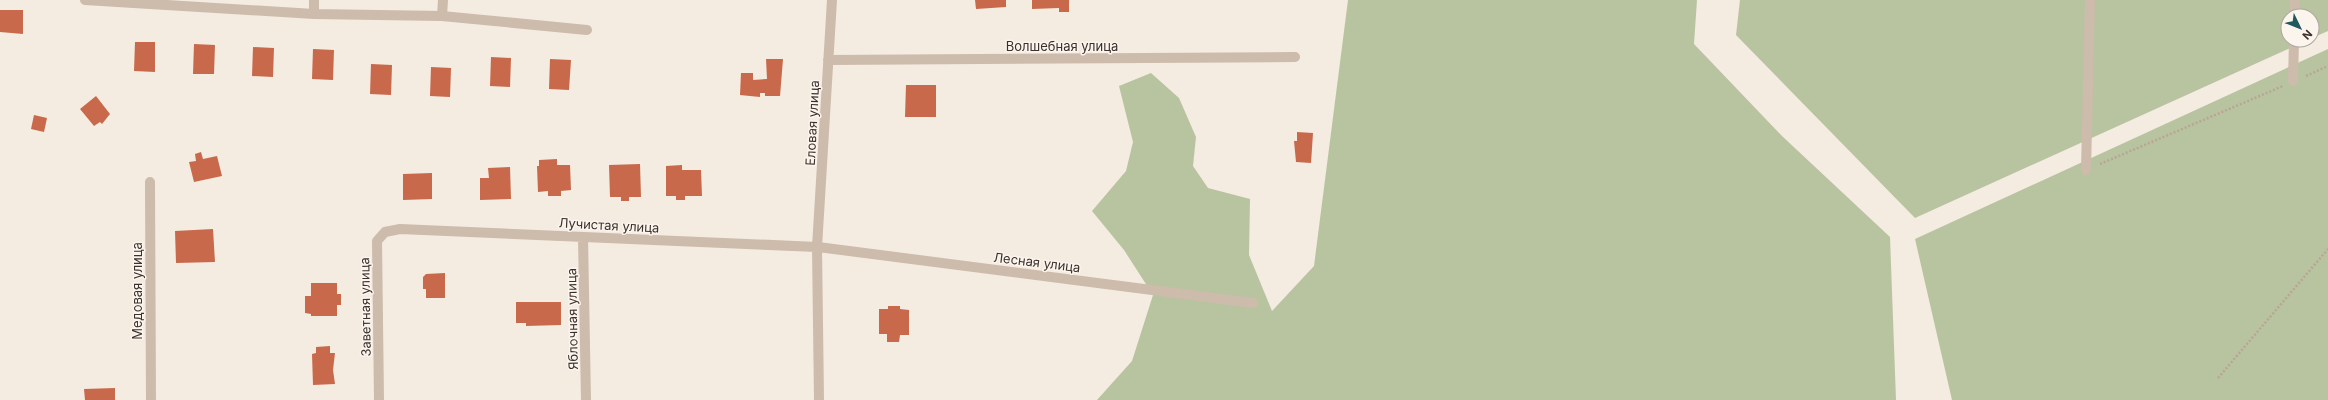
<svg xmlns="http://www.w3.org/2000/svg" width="2328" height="400" viewBox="0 0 2328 400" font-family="Inter,sans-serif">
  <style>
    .green { fill: #b8c4a0 }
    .building { fill: #c8694b }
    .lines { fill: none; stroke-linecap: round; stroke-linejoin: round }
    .path { stroke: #b9a596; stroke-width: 2.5; stroke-dasharray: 2 2; stroke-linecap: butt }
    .minor { stroke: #cdbbac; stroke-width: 10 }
    .labels { text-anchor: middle; stroke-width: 3; stroke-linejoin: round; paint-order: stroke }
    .street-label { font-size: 13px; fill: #3b302b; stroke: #fbf5ee }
  </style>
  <rect width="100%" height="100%" fill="#f4ebe1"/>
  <path class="green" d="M1348,0H1697L1694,44L1782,136L1890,237L1896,400H1097L1132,361L1153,295L1124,250L1092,211L1126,171L1133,142L1119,86L1151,73L1179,98L1196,137L1193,166L1208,188L1250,199L1249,255L1272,311L1314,266Z
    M1740,0H2328V31L2312,38V16H2288V40H2308L1915,218L1736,35Z
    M2328,49V400H1952L1915,239Z"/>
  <path class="building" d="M975,0H1006V7L976,9Z
    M1032,0H1069V12H1059V8L1032,9Z
    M0,10H23V34L0,32Z
    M135,42H155V72L134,71Z
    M194,44L215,45L214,74H193Z
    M253,47L274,48L273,77L252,76Z
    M313,49L334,50L333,80L312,79Z
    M491,57L511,58L510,87L490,86Z
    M550,59L571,60L569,90L549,89Z
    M766,59H783L780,96H765V93H760V97L740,95L741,73H753V80L767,79Z
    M371,64L392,65L391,95L370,94Z
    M431,67L451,68L450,97L430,96Z
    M906,85H936V117H905Z
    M96,96L110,114L102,124L100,122L94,126L80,109Z
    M34,115L47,118L44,132L31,129Z
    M1297,132L1313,133L1311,163L1296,162L1294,141H1297Z
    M201,152L203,159L217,156L222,176L194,182L189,162L196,161L195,154Z
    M557,159V165H570L571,190L561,191V196H548V191L538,192L537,166H539V160Z
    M640,164L641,197H629V201H621V197H610L609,165Z
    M682,165V170H701L702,196H685V200H676V196H666V166Z
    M510,167L511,199L480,200V178H489L488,168Z
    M432,173V199L403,200V174Z
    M213,229L215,262L176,263L175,231Z
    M445,273V298H426V289H423V277L426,274Z
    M311,283H337V294H341V305H337V316H311V314L305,313V296H311Z
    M516,302H561V325L526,326V323H516Z
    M888,306H900V309L909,310V335H900L899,342H887V334H879V309H888Z
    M330,346V353H335L333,370L335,384L313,385L312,354L316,353V347Z
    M115,388V400H85L84,389Z"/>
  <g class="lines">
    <path class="path" d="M2306,76L2328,66
      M2100,164L2283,86
      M2218,378L2328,249"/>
    <path class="minor" d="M85,0L314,14L442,16L587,30
      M314,14V0
      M442,16L443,0
      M2294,16L2295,0
      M828,60L1295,57
      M2293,81L2294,40
      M2086,170L2090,0
      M150,182L151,400
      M583,237L586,400
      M818,247L1253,303
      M379,400L377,241L385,232L400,229L817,247
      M819,400L817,247L832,0"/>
  </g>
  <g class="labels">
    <g class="street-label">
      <text x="1062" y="51">Волшебная улица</text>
      <text transform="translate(812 123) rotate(-87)" y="5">Еловая улица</text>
      <text transform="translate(609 225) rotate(3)" y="5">Лучистая улица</text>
      <text transform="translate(1037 262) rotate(7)" y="5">Лесная улица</text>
      <text transform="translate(137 291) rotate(-90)" y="5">Медовая улица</text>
      <text transform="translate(365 307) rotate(-91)" y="5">Заветная улица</text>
      <text transform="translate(572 319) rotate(-91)" y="5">Яблочная улица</text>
    </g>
  </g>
  <g transform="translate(2300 28) rotate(133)"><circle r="19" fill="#fbf5ee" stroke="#aea6a0"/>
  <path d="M0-3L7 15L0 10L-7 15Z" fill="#1f5a5e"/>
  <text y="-6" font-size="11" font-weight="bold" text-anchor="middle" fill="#3b302b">N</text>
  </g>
</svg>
